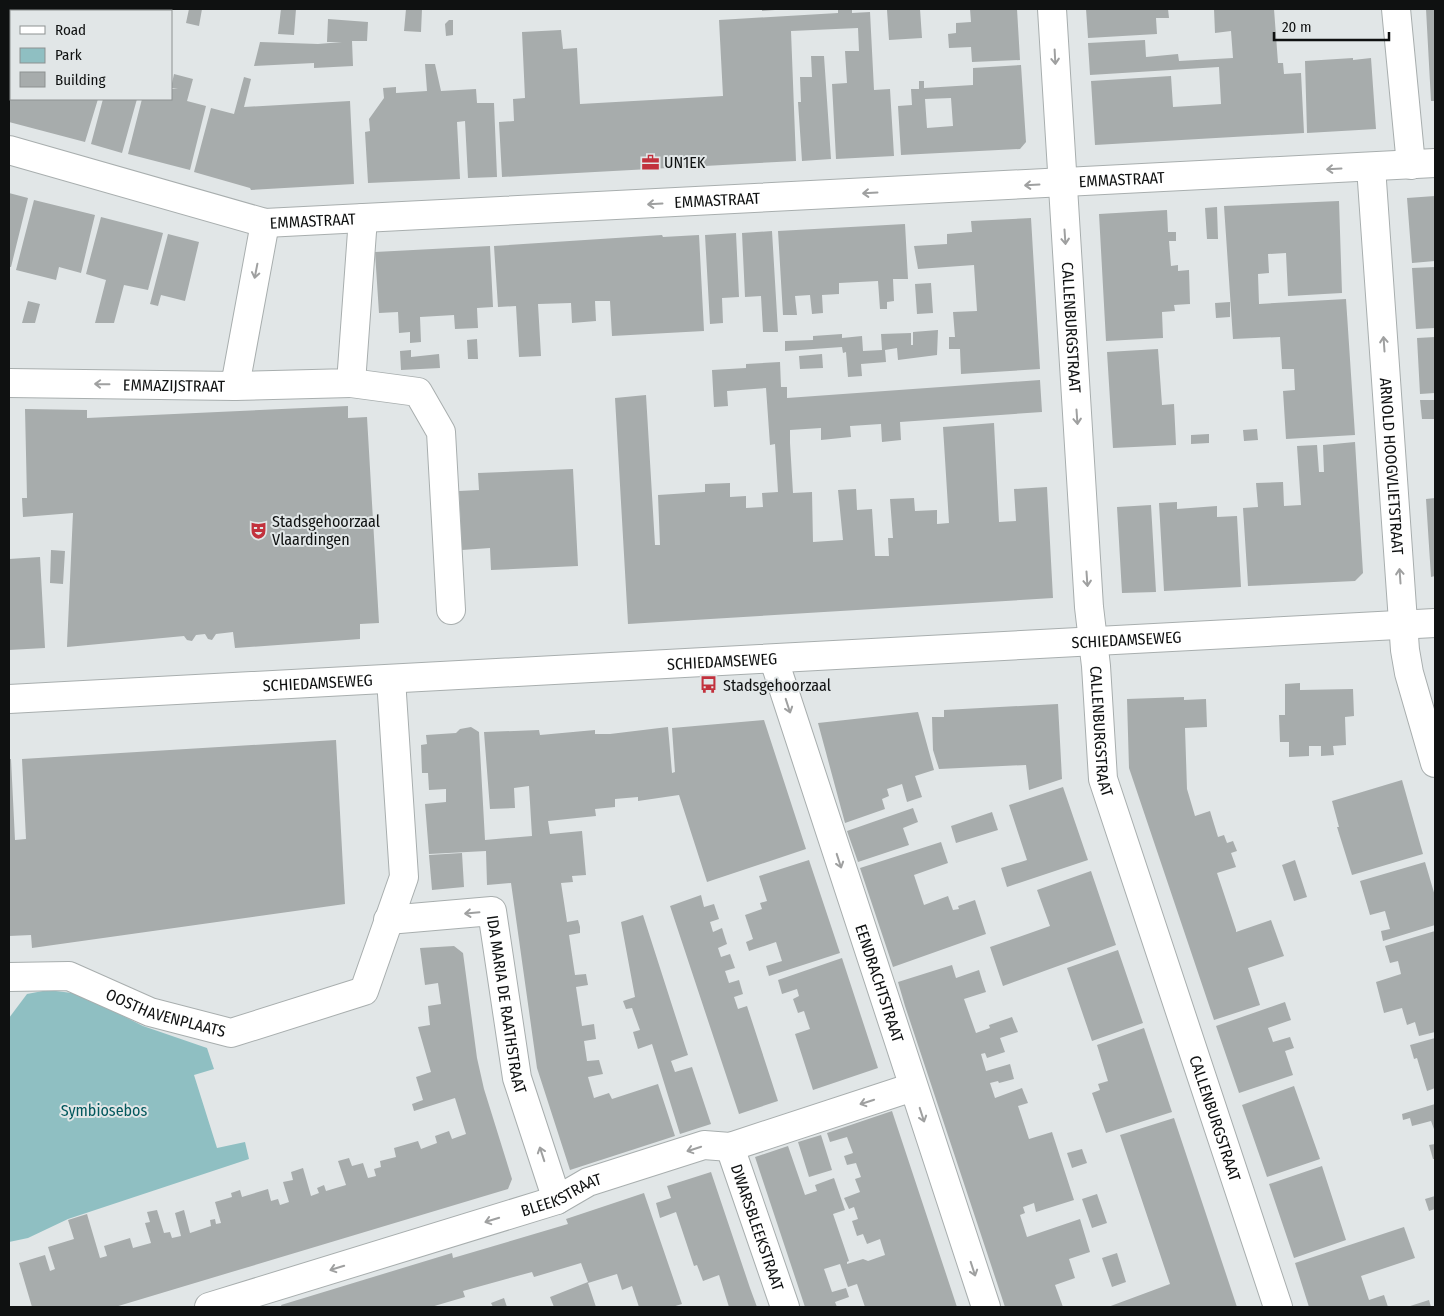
<svg xmlns="http://www.w3.org/2000/svg" width="1444" height="1316" viewBox="0 0 1444 1316" font-family="'Fira Sans Condensed',sans-serif">
  <style>
    .green { fill: #8fbfc2 }
    .building { fill: #a7acac; fill-rule: evenodd }
    .lines { fill: none; stroke-linecap: round; stroke-linejoin: round }
    .minor-casing { stroke: #a8aeae; stroke-width: 30 }
    .minor { stroke: #fff; stroke-width: 28 }
    .oneway { stroke: #9fa0a0 }
    .labels { text-anchor: middle; stroke-width: 4; stroke-linejoin: round; paint-order: stroke }
    .poi-label { font-size: 16px; fill: #0f1111; stroke: #e1e6e7; text-anchor: start }
    .street-label { font-size: 16px; fill: #0f1111; stroke: #e1e6e7 }
    .park-label { font-size: 16px; fill: #03585d; stroke: #e1e6e7 }
  </style>
  <rect width="100%" height="100%" fill="#e1e6e7"/>
  <path class="green" d="M48,990L80,994L143,1026L207,1048L214,1069L194,1075L217,1148L245,1142L249,1159L68,1219L28,1238L9,1242V1018L27,994Z"/>
  <path class="building" d="M9,9H126L125,11H11V99H98L85,142L9,122Z
    M189,9H202L199,26L186,23Z
    M281,9H296L294,35L278,34Z
    M406,9H422L421,32L404,31Z
    M762,9H775V10L762,11Z
    M838,9H852V13L870,12L874,90L890,89L894,156L836,159L832,84L847,83L845,51H859L858,28L791,31L796,161L502,177L499,122L514,121L513,99L525,98L522,32L561,30L563,49L577,48L580,104L723,96L719,20L838,13Z
    M920,9L922,38L889,40L887,10Z
    M970,9H1017L1020,60L972,62L971,47L949,48L948,34L956,33V23L971,22Z
    M1086,9H1168L1169,18H1156L1157,34L1088,38Z
    M1214,9H1274L1278,63H1283L1284,74L1301,73L1304,133L1095,145L1091,81L1171,76L1173,107L1221,104L1219,67L1090,75L1088,43L1145,40L1146,57L1178,54L1179,61L1233,58L1231,31L1215,33Z
    M1426,9H1435V101H1431Z
    M328,19L368,22L367,41H352L353,66L314,68V63L254,66L260,42L318,44L342,42H327Z
    M449,20H453V35L446,36L445,24Z
    M811,56H824L831,159L802,161L798,102H801L800,77H812Z
    M1353,58V60L1371,58L1376,129L1307,133L1305,61Z
    M425,64H435L441,91L476,89L477,103H494L497,177L468,178L465,121L457,122L460,179L368,183L365,132L370,131L369,119L384,98L383,88L396,87V93L427,91Z
    M1021,65L1026,142L1020,149L901,155L898,106L912,105L911,89H919V81H924V88L973,85V68ZM951,98L953,126L927,128L925,99Z
    M174,74L193,79L187,101L206,106L190,170L128,154L142,99H171V89H178L171,88Z
    M244,77L251,79L244,107L350,101L354,184L251,190L250,188L194,172L211,108L234,114Z
    M103,99H137L122,153L91,144Z
    M9,193L28,198L11,267H9Z
    M1435,196V261L1412,263L1407,198Z
    M34,200L95,215L81,273L59,267L56,280L16,270Z
    M1339,201L1342,293L1288,296L1286,253L1268,254L1269,273L1258,274L1259,304L1346,299L1355,435L1286,439L1283,391L1295,390L1294,369H1282L1280,337L1233,339L1224,206Z
    M1217,207L1218,239H1207L1205,208Z
    M1167,210L1168,232H1176V241H1169L1171,266L1178,265V271L1189,270L1190,304L1174,305L1175,311L1162,312L1163,338L1106,341L1099,214Z
    M101,217L163,233L148,290L124,285L114,323H95L106,280L86,274Z
    M1031,218L1040,369L961,374L960,349H949V337H955L953,312L977,311L974,265L918,269L914,246L947,244V234L972,232L971,221Z
    M905,224L908,279H893L894,301L887,302V309H880L878,281L839,283V294L822,295L823,313L812,314L810,295L795,296L797,315H783L778,231Z
    M772,231L778,332H763L761,296L745,297L742,233Z
    M736,233L739,297L722,298L723,323L710,324L705,235Z
    M168,234L199,242L185,301L161,295L158,306L150,304Z
    M662,235L663,237L699,235L704,331L612,336L610,301H595L596,321L572,323L571,303L538,304L541,356L519,357L516,306L498,307L494,246Z
    M490,246L493,307L477,308L478,328L455,329L454,315L420,317L421,342L410,343V332L399,333L398,312L379,313L375,252Z
    M1435,267V328L1416,329L1412,268Z
    M931,283L933,313L917,314L915,284Z
    M28,301L40,304L35,323H22Z
    M1230,302V317L1216,318L1215,303Z
    M938,330L937,355L898,360L897,348L885,350L886,362L861,364L862,376L848,377L846,352L843,353L842,347L785,351V341L813,340V336L842,334V338L862,336L863,351L882,350L881,334L911,333V345H913V332Z
    M1435,337V393L1420,394L1417,338Z
    M477,339L478,359H468L467,340Z
    M1158,349L1162,405L1174,404L1176,445L1113,448L1107,352Z
    M411,350V357L439,354L440,368L401,370L400,351Z
    M822,354L823,368L800,369L799,356Z
    M780,362L781,387H787V398L1040,380L1042,412L900,422L901,440L882,442L881,424L850,426L851,437L821,440V428L790,430V443L793,493L812,492L813,542L843,540L838,490L856,489L857,510L872,509L875,556H889L888,538H893L890,499L914,498L915,511L937,510V524L949,523L943,427L994,423L999,522L1016,521L1014,489L1047,487L1053,598L628,624L615,398L646,395L655,545H660L658,495L705,492V484L730,483V497L746,496V508L763,507L762,493L778,492L775,444L770,445L766,388L727,391L728,406L714,407L712,370L746,368V364Z
    M1420,400H1435V419H1422Z
    M348,406V418L367,417L379,623L360,624V639L235,648L233,632L216,634L212,640L208,639L205,634L196,635L192,641L187,640L184,636L67,647L73,513L23,517L22,498H27L25,409L87,410V418Z
    M1257,429L1258,440L1244,441L1243,430Z
    M1209,434V443L1191,444V435Z
    M1355,442L1363,573L1355,581L1248,586L1243,508L1258,507L1256,483L1283,482L1284,506L1301,505L1297,446L1317,445L1319,472H1324L1323,445Z
    M573,469L578,566L491,570L490,548L462,550L459,491L479,490L478,473Z
    M1435,498V576L1431,577L1426,499Z
    M1177,502V509L1217,506V517L1237,516L1241,587L1164,591L1159,503Z
    M1151,505L1156,592L1122,593L1117,507Z
    M51,550L65,551L63,584L50,583Z
    M40,557L45,648L9,650V559Z
    M1300,683V690L1353,689L1354,716L1345,717L1346,745L1333,746L1334,755L1321,756V746H1309V756L1289,757V742H1280L1279,715H1285V684Z
    M1184,697V700L1206,699L1207,727L1185,728L1187,789L1195,816L1210,811L1218,837L1224,835L1227,843L1233,841L1237,851L1231,853L1236,867L1217,873L1236,930V932L1271,920L1284,956L1248,968L1260,1005L1214,1020L1129,768L1127,699Z
    M1058,704L1062,779L1029,790L1026,765L939,769L933,750L932,717H944V710Z
    M918,712L934,770L915,776L922,797L907,802L902,784L887,789L889,796L882,799L885,809L845,823L818,723Z
    M764,720L806,849L707,882L679,795L638,801V797L615,799V807L595,809L596,816L548,821L550,834L582,831L586,875L572,876L573,882L561,883L567,922L578,920L580,927V933L569,935L575,975L586,974L588,985L576,987L582,1026L594,1024L595,1032L596,1039L584,1041L587,1061L599,1060L603,1074L588,1077L594,1098L609,1093L612,1099L658,1084L675,1136L570,1170L537,1068L511,883L487,885L486,851L429,854L425,804L446,802V789L429,790L428,773H422L421,745L427,744L426,735L456,733L460,729L471,727L479,732L485,840L532,836L529,786L514,788L515,808L490,809L484,732L539,730L540,735L595,730V734H610L668,727L672,773L675,772L672,728Z
    M336,740L345,904L32,948L31,935L9,936V759H11L15,840L26,839L22,759Z
    M1402,780L1423,854L1352,875L1337,827H1339L1332,801Z
    M1063,787L1088,860L1007,887L1001,868L1027,860L1009,805Z
    M913,808L918,822L903,828L909,845L858,862L847,831Z
    M992,812L998,830L956,843L951,826Z
    M941,842L948,863L914,875L924,905L948,896L953,910L959,909L958,906L975,900L986,934L893,967L860,868Z
    M462,853L464,887L432,890L429,855Z
    M809,860L840,953L769,976L766,966L782,961L776,942L749,951L746,942L753,939L745,915L762,909L760,903L767,901L759,876Z
    M1295,860L1307,897L1294,901L1282,865Z
    M1425,862L1435,896V925L1383,941L1381,931L1390,929L1385,911L1370,915L1360,881Z
    M1091,871L1116,945L1003,986L990,947L1050,926L1037,890Z
    M701,895L704,907L714,904L719,919L710,922L713,932L722,928L727,944L718,948L721,957L730,954L735,968L725,971L729,983L739,980L743,994L734,997L738,1009L747,1006L778,1101L739,1114L670,906Z
    M643,915L688,1055L671,1061L675,1072L692,1067L711,1124L680,1134L652,1044L638,1049L633,1032L640,1030L632,1008L626,1009L623,1001L635,997L621,922Z
    M1435,931V1032L1419,1036L1415,1022L1407,1025L1402,1008L1384,1013L1376,982L1401,974L1398,961L1390,963L1385,946Z
    M454,946L463,953L477,1058L484,1089L512,1179L508,1189L115,1307H32L19,1263L45,1255L50,1271L55,1269L48,1247L74,1239L68,1220L87,1214L100,1258L107,1256L104,1246L130,1238L133,1248L151,1243L145,1223L150,1222L147,1212L157,1210L164,1233L170,1232L172,1238L181,1236L175,1213L184,1210L190,1233L211,1226L210,1220L215,1219L216,1224L221,1223L215,1202L232,1197L231,1193L240,1190L242,1197L268,1189L271,1201L278,1199L280,1205L289,1202L283,1182L293,1180L291,1172L303,1168L311,1196L319,1193L317,1188L324,1185L326,1191L346,1185L338,1161L349,1158L352,1166L363,1163L368,1178L376,1176L374,1169L381,1167L380,1161L396,1157L394,1148L418,1141L421,1149L437,1143L435,1136L449,1131L452,1139L466,1134L455,1098L414,1111L412,1104L423,1100L416,1077L431,1072L418,1027L430,1025L428,1006L441,1004L438,983L425,985L420,948Z
    M1118,950L1143,1023L1092,1041L1067,968Z
    M842,958L878,1068L813,1090L795,1034L810,1029L804,1011L798,1013L793,999L799,996L797,989L782,994L778,980Z
    M952,965L956,978L979,970L982,980L986,992L964,999L976,1033L990,1028L989,1025L1012,1017L1018,1032L1000,1038L1005,1052L987,1058L985,1053L981,1054L986,1071L1010,1064L1014,1079L999,1083L998,1081L990,1083L995,1098L1022,1088L1028,1103L1018,1106L1029,1139L1052,1132L1074,1200L1036,1212L1034,1203L1023,1207L1025,1213L1020,1215L1027,1237L1080,1219L1090,1252L1069,1259L1075,1278L1055,1285L1063,1307H1005L905,1006L898,982Z
    M1285,1002L1291,1020L1268,1028L1273,1042L1290,1037L1294,1048L1285,1051L1293,1075L1239,1093L1216,1026Z
    M1144,1028L1172,1112L1106,1133L1092,1093L1100,1090L1098,1084L1108,1081L1097,1045Z
    M1435,1038V1088L1427,1091L1417,1058L1414,1059L1410,1045Z
    M1294,1086L1320,1159L1267,1177L1242,1105Z
    M1435,1104V1132L1431,1121L1412,1126L1410,1118L1403,1120L1402,1114Z
    M892,1111L957,1307H865L857,1284L848,1287L840,1264L824,1269L832,1292L846,1288L849,1297L835,1302L837,1307H805L755,1157L788,1146L805,1195L817,1191L815,1185L834,1178L845,1210L833,1214L849,1261L847,1262V1264L863,1259L868,1261L885,1255L880,1239L867,1244L863,1234L857,1236L852,1221L858,1219L854,1207L849,1209L844,1198L860,1192L855,1179L861,1177L856,1163L847,1165L844,1156L853,1153L847,1137L830,1142L827,1133Z
    M1174,1118L1237,1307H1108L1170,1284L1120,1135Z
    M821,1135L832,1170L809,1177L798,1142Z
    M1435,1144V1159H1433L1429,1145Z
    M1082,1149L1087,1163L1072,1168L1067,1153Z
    M1322,1166L1346,1240L1294,1258L1269,1184Z
    M711,1172L750,1288L757,1307H729L719,1275L703,1281L697,1265L694,1266L676,1212L660,1218L656,1203L671,1198L667,1186Z
    M644,1193L682,1304L672,1307H639L632,1286L622,1290L617,1274L588,1283L596,1307H554L550,1297L588,1282L581,1263L534,1277L532,1272L463,1291L465,1297L431,1307H282L281,1305L452,1253L453,1258L568,1224L566,1219Z
    M1097,1194L1107,1223L1092,1228L1082,1199Z
    M1435,1196V1209L1429,1211L1425,1199Z
    M1404,1227L1415,1258L1361,1276L1369,1300L1384,1295L1388,1307H1309L1295,1263Z
    M1117,1253L1126,1282L1112,1287L1102,1258Z
    M504,1298L507,1307H493L491,1303Z
    M1429,1300L1431,1307H1407Z"/>
  <g class="lines">
    <defs>
      <g id="minor">
        <path id="s1" d="M1052,9L1089,607L1096,666L1103,779L1278,1307"/>
        <path d="M1396,9L1411,165"/>
        <path id="s2" d="M9,150L265,223L1435,163"/>
        <path id="s3" d="M1371,167L1405,650L1409,673L1435,763"/>
        <path id="s4" d="M9,383L235,386L265,223"/>
        <path d="M351,383L418,392L441,432L451,610"/>
        <path d="M235,386L351,383L363,218"/>
        <path id="s5" d="M774,660L986,1307"/>
        <path id="s6" d="M9,699L1435,623"/>
        <path id="s7" d="M388,920L492,911L517,1078L557,1200"/>
        <path id="s8" d="M9,977L69,976L150,1012L231,1033L364,991L404,877L391,679"/>
        <path id="s9" d="M730,1147L785,1307"/>
        <path id="s10" d="M209,1307L557,1200L588,1182L704,1145L730,1147L913,1087"/>
      </g>
    </defs>
    <use href="#minor" class="minor-casing"/>
    <use href="#minor" class="minor"/>
  </g>
  <defs><path id="oneway-shaft" d="M-6 0H5M1.5-3L5.5 0L1.5 3" fill="none" stroke-width="1.6" stroke-linecap="round" stroke-linejoin="round" transform="scale(1.25)"/></defs>
  <g class="oneway">
    <use href="#oneway-shaft" transform="translate(1055 57) rotate(87)"/>
    <use href="#oneway-shaft" transform="translate(1334 169) rotate(177)"/>
    <use href="#oneway-shaft" transform="translate(1032 185) rotate(177)"/>
    <use href="#oneway-shaft" transform="translate(870 193) rotate(177)"/>
    <use href="#oneway-shaft" transform="translate(655 204) rotate(177)"/>
    <use href="#oneway-shaft" transform="translate(1065 237) rotate(86)"/>
    <use href="#oneway-shaft" transform="translate(256 271) rotate(101)"/>
    <use href="#oneway-shaft" transform="translate(1384 344) rotate(-94)"/>
    <use href="#oneway-shaft" transform="translate(102 384) rotate(-179)"/>
    <use href="#oneway-shaft" transform="translate(1077 417) rotate(86)"/>
    <use href="#oneway-shaft" transform="translate(1400 576) rotate(-94)"/>
    <use href="#oneway-shaft" transform="translate(1087 579) rotate(86)"/>
    <use href="#oneway-shaft" transform="translate(788 706) rotate(72)"/>
    <use href="#oneway-shaft" transform="translate(839 861) rotate(72)"/>
    <use href="#oneway-shaft" transform="translate(472 913) rotate(175)"/>
    <use href="#oneway-shaft" transform="translate(867 1102) rotate(162)"/>
    <use href="#oneway-shaft" transform="translate(922 1115) rotate(72)"/>
    <use href="#oneway-shaft" transform="translate(694 1149) rotate(162)"/>
    <use href="#oneway-shaft" transform="translate(542 1154) rotate(-108)"/>
    <use href="#oneway-shaft" transform="translate(492 1220) rotate(163)"/>
    <use href="#oneway-shaft" transform="translate(337 1268) rotate(163)"/>
    <use href="#oneway-shaft" transform="translate(973 1269) rotate(72)"/>
  </g>
  <defs>
    <symbol id="office-bare" viewBox="-9 -9 18 18"><path d="M-6-3h4V-5.5h4V-3h4V5H-6ZM-1-4.5V-3h2v-1.5ZM-6 0V1H6V0Z" fill="#c2313d" stroke="#e1e6e7" stroke-width="2.5" paint-order="stroke"/></symbol>
    <symbol id="theatre-bare" viewBox="-9 -9 18 18"><path d="M-5-5.5Q0-4 5-5.5V0Q5 5 0 6Q-5 5-5 0ZM-3.3-2.5H-1v1.5H-3.3ZM1-2.5H3.3v1.5H1ZM-2.8 1Q0 5.5 2.8 1Z" fill="#c2313d" stroke="#e1e6e7" stroke-width="2.5" paint-order="stroke"/></symbol>
    <symbol id="bus-bare" viewBox="-9 -9 18 18"><path d="M-5-6H5V4H4V6H2V4H-2V6H-4V4H-5ZM-3.5-4V0h7V-4ZM-3.5 1.2v1.5H-2V1.2ZM2 1.2v1.5H3.5V1.2Z" fill="#c2313d" stroke="#e1e6e7" stroke-width="2.5" paint-order="stroke"/></symbol>
  </defs>
  <g fill-rule="evenodd">
    <use href="#office-bare" x="638" y="150" width="25" height="25"/>
    <use href="#theatre-bare" x="246" y="518" width="25" height="25"/>
    <use href="#bus-bare" x="696" y="672" width="25" height="25"/>
  </g>
  <g class="labels">
    <g class="poi-label">
      <text x="664" y="168">UN1EK</text>
      <text x="272" y="527">Stadsgehoorzaal<tspan x="272" dy="18">Vlaardingen</tspan></text>
      <text x="723" y="691">Stadsgehoorzaal</text>
    </g>
    <g class="street-label">
      <text dy="6" stroke="none"><textPath href="#s2" startOffset="1124">EMMASTRAAT</textPath></text>
      <text dy="6" stroke="none"><textPath href="#s2" startOffset="719">EMMASTRAAT</textPath></text>
      <text dy="6" stroke="none"><textPath href="#s2" startOffset="314">EMMASTRAAT</textPath></text>
      <text dy="6" stroke="none"><textPath href="#s1" startOffset="319">CALLENBURGSTRAAT</textPath></text>
      <text dy="6" stroke="none"><textPath href="#s4" startOffset="165">EMMAZIJSTRAAT</textPath></text>
      <text dy="6" stroke="none"><textPath href="#s3" startOffset="300">ARNOLD HOOGVLIETSTRAAT</textPath></text>
      <text dy="6" stroke="none"><textPath href="#s6" startOffset="1119">SCHIEDAMSEWEG</textPath></text>
      <text dy="6" stroke="none"><textPath href="#s6" startOffset="714">SCHIEDAMSEWEG</textPath></text>
      <text dy="6" stroke="none"><textPath href="#s6" startOffset="309">SCHIEDAMSEWEG</textPath></text>
      <text dy="6" stroke="none"><textPath href="#s1" startOffset="724">CALLENBURGSTRAAT</textPath></text>
      <text dy="6" stroke="none"><textPath href="#s5" startOffset="340">EENDRACHTSTRAAT</textPath></text>
      <text dy="6" stroke="none"><textPath href="#s7" startOffset="199">IDA MARIA DE RAATHSTRAAT</textPath></text>
      <text dy="6" stroke="none"><textPath href="#s8" startOffset="164">OOSTHAVENPLAATS</textPath></text>
      <text dy="6" stroke="none"><textPath href="#s1" startOffset="1129">CALLENBURGSTRAAT</textPath></text>
      <text dy="6" stroke="none"><textPath href="#s10" startOffset="370">BLEEKSTRAAT</textPath></text>
      <text dy="6" stroke="none"><textPath href="#s9" startOffset="85">DWARSBLEEKSTRAAT</textPath></text>
    </g>
    <g class="park-label">
      <text x="104" y="1116">Symbiosebos</text>
    </g>
  </g>
  <rect width="1444" height="1316" fill="none" stroke="#0f1111" stroke-width="20"/>
  <rect x="10" y="10" width="162" height="90" fill="#e1e6e7" stroke="#8d9191"/>
  <rect x="20" y="26" width="25" height="8" fill="#ffffff" stroke="#8d9191"/>
  <text x="55" y="35" font-size="15" fill="#0f1111">Road</text>
  <rect x="20" y="48" width="25" height="15" fill="#8fbfc2" stroke="#8d9191"/>
  <text x="55" y="60" font-size="15" fill="#0f1111">Park</text>
  <rect x="20" y="72" width="25" height="15" fill="#a7acac" stroke="#8d9191"/>
  <text x="55" y="85" font-size="15" fill="#0f1111">Building</text>
  <path d="M1274 32v8h115v-8" fill="none" stroke="#0f1111" stroke-width="2.5"/>
  <text x="1282" y="32" font-size="15" fill="#0f1111" stroke="#e1e6e7" stroke-width="4" paint-order="stroke">20 m</text>
</svg>
